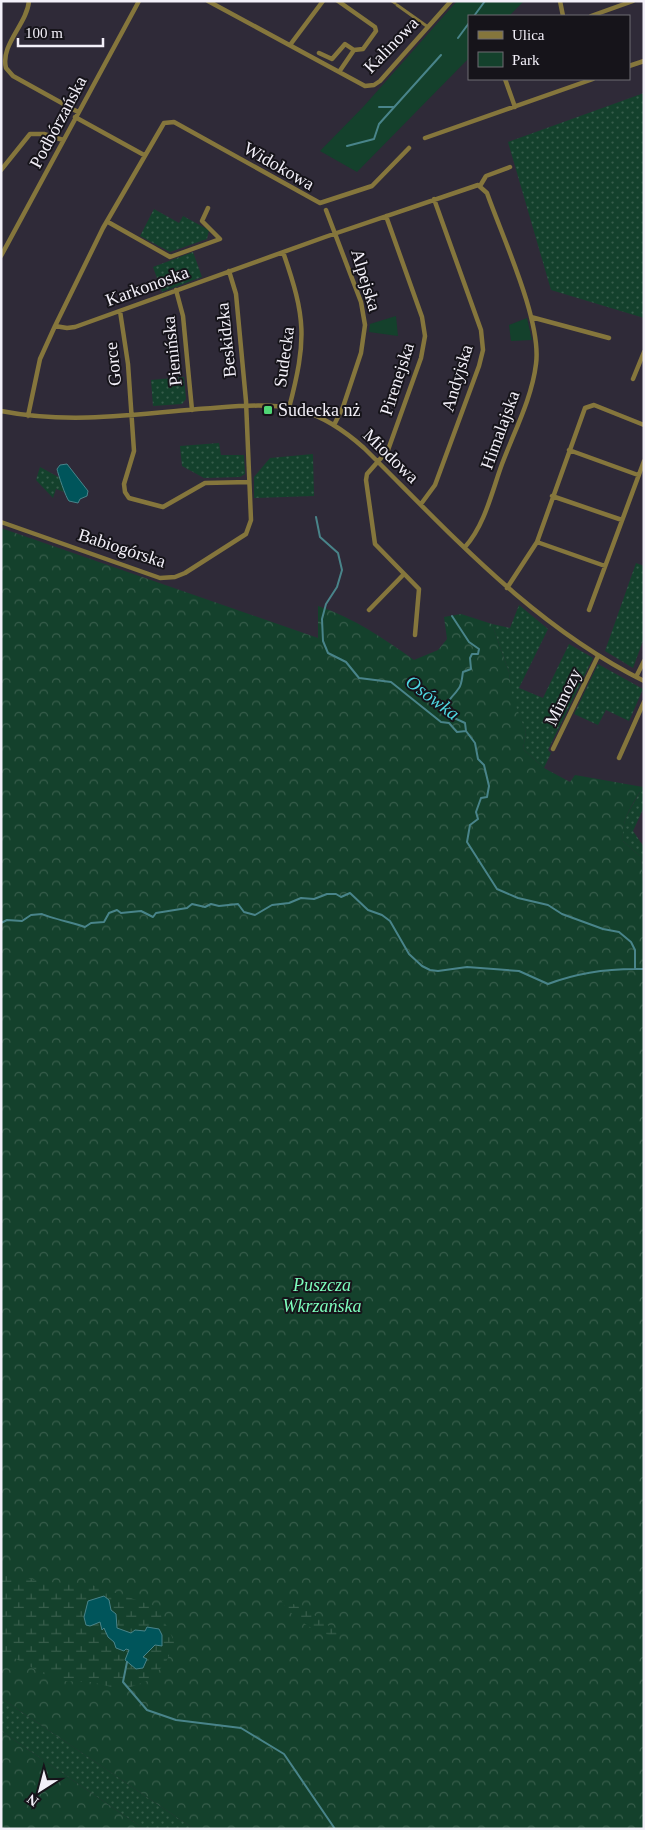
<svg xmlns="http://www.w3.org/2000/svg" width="645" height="1830" viewBox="0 0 645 1830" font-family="Georgia,serif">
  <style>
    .grass { fill: url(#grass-dots) }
    .forest { fill: url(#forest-crowns) }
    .wetland { fill: url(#wetland-marsh) }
    .park { fill: #14412c }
    .water { fill: #00555b; stroke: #49848a }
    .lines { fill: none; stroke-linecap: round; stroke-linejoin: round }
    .stream { stroke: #49848a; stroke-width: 2 }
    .pedestrian { stroke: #85763c; stroke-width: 3 }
    .minor { stroke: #85763c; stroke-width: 4.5 }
    .poi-dot { fill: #4fd675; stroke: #16141a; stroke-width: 2 }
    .labels { text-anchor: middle; stroke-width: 4; stroke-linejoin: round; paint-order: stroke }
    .street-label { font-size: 18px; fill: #f3f0f9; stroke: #16141a }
    .poi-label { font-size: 18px; fill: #f3f0f9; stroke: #16141a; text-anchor: start }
    .park-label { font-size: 18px; font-style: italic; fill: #7efebd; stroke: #16141a }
    .water-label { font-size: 19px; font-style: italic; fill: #4ed7e2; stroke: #16141a }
  </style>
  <defs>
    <pattern id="grass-dots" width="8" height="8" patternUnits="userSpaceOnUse" patternTransform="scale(1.25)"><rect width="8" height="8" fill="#14412c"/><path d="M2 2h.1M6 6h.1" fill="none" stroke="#375d4b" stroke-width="1.8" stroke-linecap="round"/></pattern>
    <pattern id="forest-crowns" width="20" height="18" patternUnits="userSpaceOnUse" patternTransform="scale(1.25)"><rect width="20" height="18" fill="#14412c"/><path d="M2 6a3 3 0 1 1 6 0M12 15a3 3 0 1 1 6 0" fill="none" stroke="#375d4b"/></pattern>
    <pattern id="wetland-marsh" width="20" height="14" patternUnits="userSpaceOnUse" patternTransform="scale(1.25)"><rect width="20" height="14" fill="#14412c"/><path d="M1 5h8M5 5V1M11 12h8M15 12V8" fill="none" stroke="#375d4b"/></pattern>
  </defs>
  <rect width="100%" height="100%" fill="#2f2a38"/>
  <path class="grass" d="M644,93V318L551,290L508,142Z
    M154,209L179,223L183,216L209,230L207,239L170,252L140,236Z
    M193,252L202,277L162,292L153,267Z
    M184,377L186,399L182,404L153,406L151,380Z
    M219,443L221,455H244L245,474L240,477L204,478L182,466L180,446Z
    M313,454L314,496L254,498V477L270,458Z
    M40,467L62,479L64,492L56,489L53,498L36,480Z
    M636,563L644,566V638L633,668L605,651Z
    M519,605L548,629L519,688L543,698L569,644L593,658L548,750L551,753L544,768L523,749L526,732L511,696L509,672L492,624L510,628Z
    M598,664L643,689L629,721L606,710L598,725L574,714Z
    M644,784V807L633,831L644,847V893L641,857L623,841C620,818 635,804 644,784Z
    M1,1698L194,1829H144L1,1731Z"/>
  <path class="forest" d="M1,528L318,638V606C354,618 383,638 414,660L438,650L447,639L444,617L461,614L492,624L509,672L512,696L526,732L523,749L544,768L570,782L575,775L643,787C632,805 621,819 623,841L641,857L644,893V1829H194L1,1698Z
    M1,1731L144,1829H1Z"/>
  <path class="wetland" d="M1,1574L47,1582L92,1585L157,1607L175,1643L165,1664L149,1680L123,1690L92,1682L63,1681L44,1674L1,1651Z
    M281,1600C304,1606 322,1619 340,1636C321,1638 289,1616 281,1600Z"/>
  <path class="park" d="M457,1H524L509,16H469V58L357,172L320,151L364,106Z
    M396,316L398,336L369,332L370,324Z
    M527,318L532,340L511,341L509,325Z"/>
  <path class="water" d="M67,464L88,491L87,496L80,499L78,503L69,501C66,498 58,474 57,469L60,465Z
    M104,1596L109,1600L111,1610L116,1614L117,1628L131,1633L135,1630L145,1631L147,1627L159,1629L162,1635V1646L155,1645L143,1657L147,1659L143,1668L136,1669L125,1660L129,1650L126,1649L124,1651L116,1648L114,1642L108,1637L104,1628L102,1630L100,1622L90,1626L86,1625L84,1617L88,1601Z"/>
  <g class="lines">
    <path class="stream" d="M474,16L485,1
      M458,38L469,23
      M379,107H394
      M347,146L374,139L379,124L441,55
      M316,517L320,537L338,553L342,570L337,587L326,604L322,619L323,641L328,653L346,662L359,678L391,682L441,722L449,723L457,732L466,731L475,743L478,759L484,765L489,786L487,797L481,798L476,812L478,819L470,825L467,842L497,889L518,898L548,905L562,914L603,929L619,932L631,942L635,950V969H644
      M452,616L469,642L479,649L478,654H472L470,658L471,669L463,672C462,677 462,684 459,688C449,703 445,696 452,717L465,723L466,731
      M1,923L7,920L22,921L31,915L42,914C47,917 77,924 85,927L91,923L104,922L109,913L117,910L121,913L141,911L153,917L156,913L187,908L192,904L205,907L211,904L219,906L238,904L244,912L255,915L272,905L289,903L301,898L314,899L327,894H336L341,897L350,893L368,910L382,915L390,921L409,954L422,966L430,970L438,971L467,967L519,971L548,984C577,973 605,969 635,969
      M127,1662L123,1682L147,1710L176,1720L241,1728L284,1754L335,1829"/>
    <path class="pedestrian" d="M392,1L395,3
      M397,5L428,27"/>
    <path class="minor" d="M29,1C27,24 0,45 6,68L13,76L78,112
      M208,1L365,86L374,85L380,81L451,1
      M338,1L375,27L376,31L363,49L354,50L339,72
      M560,1L563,16
      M591,16L633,1
      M290,45L323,1
      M319,53L332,59L345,44L354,50
      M629,66L644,61
      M505,79L515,107
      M75,117L144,155
      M425,138L593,79
      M1,170L30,134H44L63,140
      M480,186L486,176L510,167
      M326,210L361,302L365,325L361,353L343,407L334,425
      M386,216L422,317L425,336L421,358L388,450L367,474L366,480L375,544L419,589L415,635
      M108,222L170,257L220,239L202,221L208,208
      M283,252C306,318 307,339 289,408
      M1,256L139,1
      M176,290L183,316L192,410
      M120,311L128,364L134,451L124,484L125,492L129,498L163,507L205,483L249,482
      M531,317L609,338
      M55,326L103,228L164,123L174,122L320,203L372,186L409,148
      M633,379L644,352
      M1,411C67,424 132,415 198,409C231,407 267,402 300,410C325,417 345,431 364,448C452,535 532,625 644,681
      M28,416L40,359L55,326L67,328L75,327L325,237L478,185L487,193C502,236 542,321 536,364C532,398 514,432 502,464C492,491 485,525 465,547
      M569,450L638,475
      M552,496L622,520
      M421,504L435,485L479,366L483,350L481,330L434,199
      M1,522L160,578L175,577L185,573L246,534L251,520L246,401L236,294L229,271
      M537,542L605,566
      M507,588L537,542L585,408L594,405L644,425
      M369,610L404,574
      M589,610L644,461
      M636,677L644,661
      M553,749L598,656
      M619,758L644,702"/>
  </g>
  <rect class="poi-dot" x="263" y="405" width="10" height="10" rx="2.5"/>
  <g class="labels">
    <g class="street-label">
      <text transform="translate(391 45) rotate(-46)" y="6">Kalinowa</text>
      <text transform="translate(58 122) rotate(-62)" y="6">Podbórzańska</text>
      <text transform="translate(279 166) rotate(30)" y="6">Widokowa</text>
      <text transform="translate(366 280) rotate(73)" y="6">Alpejska</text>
      <text transform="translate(147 286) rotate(-20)" y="6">Karkonoska</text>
      <text transform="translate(226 340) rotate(-96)" y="6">Beskidzka</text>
      <text transform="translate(172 351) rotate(-96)" y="6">Pienińska</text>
      <text transform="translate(284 357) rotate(-82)" y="6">Sudecka</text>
      <text transform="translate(113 364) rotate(-96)" y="6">Gorce</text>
      <text transform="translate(457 378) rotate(-73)" y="6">Andyjska</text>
      <text transform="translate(397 379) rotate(-72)" y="6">Pirenejska</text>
      <text transform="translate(500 430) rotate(-70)" y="6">Himalajska</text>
      <text transform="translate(391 456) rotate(44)" y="6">Miodowa</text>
      <text transform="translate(122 548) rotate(18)" y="6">Babiogórska</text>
      <text transform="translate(563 697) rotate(-64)" y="6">Mimozy</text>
    </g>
    <g class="poi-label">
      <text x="278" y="416">Sudecka nż</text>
    </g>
    <g class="park-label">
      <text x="322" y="1291">Puszcza<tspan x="322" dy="21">Wkrzańska</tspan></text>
    </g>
    <g class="water-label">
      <text transform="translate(433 697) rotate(37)" y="7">Osówka</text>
    </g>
  </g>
  <rect width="645" height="1830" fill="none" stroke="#f3f0f9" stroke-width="5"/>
  <rect x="468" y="15" width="162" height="65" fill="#16141a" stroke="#6e6c73"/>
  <rect x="478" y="31" width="25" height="8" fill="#85763c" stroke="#6e6c73"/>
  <text x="512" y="40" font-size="15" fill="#f3f0f9">Ulica</text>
  <rect x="478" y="52" width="25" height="15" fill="#14412c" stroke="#6e6c73"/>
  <text x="512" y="65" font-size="15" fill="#f3f0f9">Park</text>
  <g transform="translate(40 1790) rotate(216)" stroke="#16141a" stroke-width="4" paint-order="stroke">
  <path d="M0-4L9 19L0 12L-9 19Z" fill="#f3f0f9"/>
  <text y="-8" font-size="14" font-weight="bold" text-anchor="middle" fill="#f3f0f9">N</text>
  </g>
  <path d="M18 38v8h85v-8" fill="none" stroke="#f3f0f9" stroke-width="2.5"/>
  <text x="25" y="38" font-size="15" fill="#f3f0f9" stroke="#16141a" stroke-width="4" paint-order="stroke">100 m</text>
</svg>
